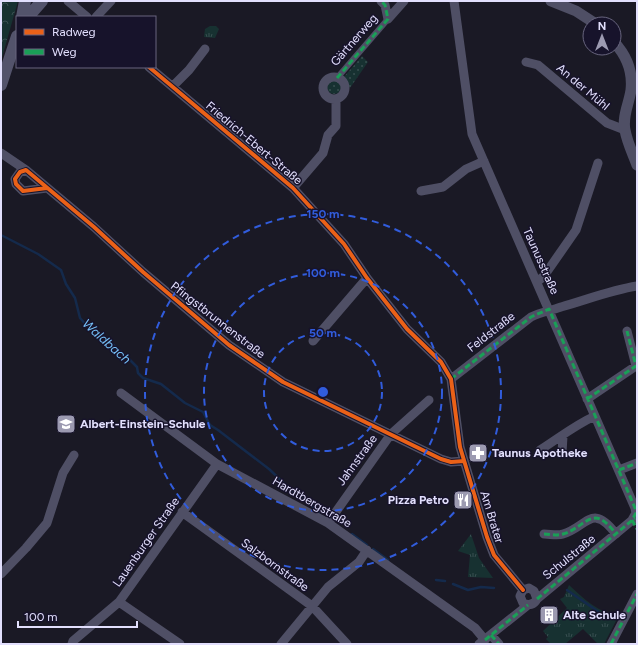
<svg xmlns="http://www.w3.org/2000/svg" width="638" height="645" viewBox="0 0 638 645" font-family="Figtree,sans-serif">
  <style>
    .grass { fill: url(#grass-dots) }
    .forest { fill: url(#forest-crowns) }
    .park { fill: url(#park-tufts) }
    .lines { fill: none; stroke-linecap: round; stroke-linejoin: round }
    .stream { stroke: #142a4c; stroke-width: 2.5 }
    .pedestrian { stroke: #4f4f65; stroke-width: 6 }
    .minor { stroke: #4f4f65; stroke-width: 9 }
    .tertiary { stroke: #4f4f65; stroke-width: 11 }
    .secondary { stroke: #53536b; stroke-width: 12 }
    .quiet { stroke: #1a9f57; stroke-width: 3; stroke-dasharray: 6 3; stroke-linecap: butt }
    .cycleway-casing { stroke: #17132b; stroke-width: 6 }
    .cycleway { stroke: #ea6118; stroke-width: 4 }
    .ring { fill: none; stroke: #315cdc; stroke-width: 2; stroke-dasharray: 7 5 }
    .labels { text-anchor: middle; stroke-width: 3; stroke-linejoin: round; paint-order: stroke }
    .street-label { font-size: 12px; fill: #e2dffd; stroke: #17132b }
    .poi-label { font-size: 12px; font-weight: bold; fill: #e2dffd; stroke: #17132b; text-anchor: start }
    .water-label { font-size: 13px; font-style: italic; fill: #74bef6; stroke: #17132b }
    .centre { fill: #315cdc; stroke: #17132b; stroke-width: 2 }
    .ring-label { font-size: 12px; text-anchor: middle; font-weight: bold; fill: #315cdc; stroke: #17132b; stroke-width: 3; stroke-linejoin: round; paint-order: stroke }
  </style>
  <defs>
    <pattern id="grass-dots" width="8" height="8" patternUnits="userSpaceOnUse"><rect width="8" height="8" fill="#173131"/><path d="M2 2h.1M6 6h.1" fill="none" stroke="#384e50" stroke-width="1.8" stroke-linecap="round"/></pattern>
    <pattern id="forest-crowns" width="20" height="18" patternUnits="userSpaceOnUse"><rect width="20" height="18" fill="#173131"/><path d="M2 6a3 3 0 1 1 6 0M12 15a3 3 0 1 1 6 0" fill="none" stroke="#384e50"/></pattern>
    <pattern id="park-tufts" width="24" height="20" patternUnits="userSpaceOnUse"><rect width="24" height="20" fill="#173131"/><path d="M3 7l-1-3M5 7V3M7 7l1-3M15 17l-1-3M17 17v-4M19 17l1-3" fill="none" stroke="#384e50"/></pattern>
  </defs>
  <rect width="100%" height="100%" fill="#1a1925"/>
  <path class="grass" d="M362,56L368,62L350,88L343,78Z
    M327 87a7 7 0 1 1 14 0a7 7 0 1 1-14 0Z"/>
  <path class="forest" d="M1,1H18L1,61Z"/>
  <path class="park" d="M210,26H216L219,29L215,38L204,37L205,29Z
    M471,534L479,558L493,578L468,577L470,555L458,551Z
    M569,585C583,598 599,614 619,615L604,644H598L583,629L565,644H551L546,639L548,637L543,631L567,608L560,599L564,597Z"/>
  <g class="lines">
    <path class="stream" d="M1,235L38,254L61,270L66,284L75,298L80,318L88,327L100,333L128,358L137,367L138,373L143,378L161,384L185,403L203,412L210,425L218,430L269,469L291,490L320,512
      M352,534L367,545
      M373,549L388,560
      M436,580L445,581
      M453,584L468,590L481,587L494,588
      M567,590L603,615L617,619"/>
    <path class="pedestrian" d="M337,78L388,19"/>
    <path class="minor" d="M68,1L87,17
      M381,1L385,5L388,19
      M454,1L472,134L635,508L636,513L632,520
      M96,17L111,1
      M388,19L404,1
      M526,62L538,65L607,123L625,130
      M149,67L293,188L344,244L367,278L407,329L441,362L451,379L460,447L487,537L494,555L523,590
      M323 88a11 11 0 1 1 22 0a11 11 0 1 1-22 0Z
      M173,86L189,70L205,49
      M1,153L26,170
      M47,188L23,191L16,184L15,179L20,172L26,170L94,227L143,272L229,345L283,382L441,459L451,462L464,461
      M293,188L323,153L328,135L336,126V99
      M421,191L443,187L466,169L484,161
      M537,282L544,276L576,230L598,163
      M313,341L367,278
      M451,379L531,317C541,312 550,311 561,307C586,300 611,290 637,286
      M121,393L217,464L328,523L475,628L485,640
      M587,399L636,366L627,331
      M540,450C559,438 575,425 595,416
      M562,453L563,436
      M619,470L637,463
      M182,512L312,606L347,644
      M328,523L391,434L429,400
      M544,534C550,534 558,536 563,534C587,527 592,502 616,534
      M1,574L26,548L47,523L63,473L74,455
      M537,599L534,591L529,588L523,590L520,596L523,603C529,606 534,605 537,599L636,517
      M119,602L180,644
      M491,635L499,644
      M72,644L73,641L119,602L217,464
      M281,644L328,587L359,562L367,550
      M479,644L528,605
      M611,644L637,594"/>
    <path class="tertiary" d="M551,1L576,11L596,24
      M614,42C626,55 633,72 631,90C629,104 622,116 625,130C627,142 633,154 637,165"/>
    <path class="secondary" d="M22,17L25,1
      M28,17L42,1
      M1,85L17,36"/>
    <path class="quiet" d="M337,78L388,19L385,5L381,1
      M451,379L531,317L549,309L635,508L636,513L632,520
      M587,399L636,366L627,331
      M619,470L637,463
      M632,520L637,529
      M544,534C550,534 558,536 563,534C587,527 592,502 616,534
      M537,599L635,518
      M491,635L499,644
      M485,640L528,605
      M611,644L637,594"/>
    <defs>
      <path id="cycleway" d="M149,67L293,188L344,244L367,278L407,329L441,362L451,379L460,447L487,537L494,555L523,590
        M47,188L23,191L16,184L15,179L20,172L26,170L94,227L143,272L229,345L283,382L441,459L451,462L464,461"/>
    </defs>
    <use href="#cycleway" class="cycleway-casing"/>
    <use href="#cycleway" class="cycleway"/>
  </g>
  <g class="ring">
    <circle cx="323" cy="392" r="59"/>
    <circle cx="323" cy="392" r="119"/>
    <circle cx="323" cy="392" r="178"/>
  </g>
  <defs>
    <symbol id="school-square" viewBox="-11 -11 22 22"><rect x="-9" y="-9" width="18" height="18" rx="4" fill="#9c9ab1" stroke="#17132b"/><path d="M0-5L7-2L0 1L-7-2ZM-4 1L0 2.5L4 1V4Q0 6-4 4Z" fill="#fff"/></symbol>
    <symbol id="pharmacy-square" viewBox="-11 -11 22 22"><rect x="-9" y="-9" width="18" height="18" rx="4" fill="#9c9ab1" stroke="#17132b"/><path d="M-2-6h4v4h4v4h-4v4h-4v-4h-4v-4h4Z" fill="#fff"/></symbol>
    <symbol id="restaurant-square" viewBox="-11 -11 22 22"><rect x="-9" y="-9" width="18" height="18" rx="4" fill="#9c9ab1" stroke="#17132b"/><path d="M-5-6h1v4h1v-4h1v4h1v-4h1v5L-1.5 .5V6h-2V.5L-5-1ZM5-6V6H3V1.5H1.5Q1.5-4 5-6Z" fill="#fff"/></symbol>
    <symbol id="building-square" viewBox="-11 -11 22 22"><rect x="-9" y="-9" width="18" height="18" rx="4" fill="#9c9ab1" stroke="#17132b"/><path d="M-4-6H4V6H1V3H-1V6H-4ZM-2.5-4.3h1.7v1.8h-1.7ZM.8-4.3h1.7v1.8H.8ZM-2.5-1h1.7V.8h-1.7ZM.8-1h1.7V.8H.8Z" fill="#fff"/></symbol>
  </defs>
  <g fill-rule="evenodd">
    <use href="#school-square" x="55" y="413" width="22" height="22"/>
    <use href="#pharmacy-square" x="467" y="442" width="22" height="22"/>
    <use href="#restaurant-square" x="452" y="489" width="22" height="22"/>
    <use href="#building-square" x="538" y="604" width="22" height="22"/>
  </g>
  <g class="labels">
    <g class="street-label">
      <text transform="translate(354 40) rotate(-49)" y="4">Gärtnerweg</text>
      <text transform="translate(583 87) rotate(40)" y="4">An der Mühl</text>
      <text transform="translate(254 143) rotate(40)" y="4">Friedrich-Ebert-Straße</text>
      <text transform="translate(541 261) rotate(66)" y="4">Taunusstraße</text>
      <text transform="translate(218 320) rotate(38)" y="4">Pfingstbrunnenstraße</text>
      <text transform="translate(491 332) rotate(-38)" y="4">Feldstraße</text>
      <text transform="translate(357 460) rotate(-54)" y="4">Jahnstraße</text>
      <text transform="translate(312 502) rotate(30)" y="4">Hardtbergstraße</text>
      <text transform="translate(492 517) rotate(73)" y="4">Am Brater</text>
      <text transform="translate(146 542) rotate(-55)" y="4">Lauenburger Straße</text>
      <text transform="translate(569 557) rotate(-39)" y="4">Schulstraße</text>
      <text transform="translate(275 565) rotate(36)" y="4">Salzbornstraße</text>
    </g>
    <g class="poi-label">
      <text x="80" y="428">Albert-Einstein-Schule</text>
      <text x="492" y="457">Taunus Apotheke</text>
      <text x="449" y="504" text-anchor="end">Pizza Petro</text>
      <text x="563" y="619">Alte Schule</text>
    </g>
    <g class="water-label">
      <text transform="translate(107 341) rotate(42)" y="5">Waldbach</text>
    </g>
  </g>
  <circle cx="323" cy="392" r="6" class="centre"/>
  <g class="ring-label">
    <text x="323" y="218">150 m</text>
    <text x="323" y="277">100 m</text>
    <text x="323" y="337">50 m</text>
  </g>
  <rect width="638" height="645" fill="none" stroke="#e2dffd" stroke-width="4"/>
  <rect x="16" y="16" width="140" height="52" fill="#17132b" stroke="#68657f"/>
  <rect x="24" y="29" width="20" height="6" fill="#ea6118" stroke="#68657f"/>
  <text x="52" y="36" font-size="12" fill="#e2dffd">Radweg</text>
  <rect x="24" y="49" width="20" height="6" fill="#1a9f57" stroke="#68657f"/>
  <text x="52" y="56" font-size="12" fill="#e2dffd">Weg</text>
  <g transform="translate(602 36)"><circle r="19" fill="#17132b" stroke="#68657f"/>
  <path d="M0-3L7 15L0 10L-7 15Z" fill="#9c9ab1"/>
  <text y="-6" font-size="11" font-weight="bold" text-anchor="middle" fill="#e2dffd">N</text>
  </g>
  <path d="M18 621v6h119v-6" fill="none" stroke="#e2dffd" stroke-width="2"/>
  <text x="24" y="621" font-size="12" fill="#e2dffd" stroke="#17132b" stroke-width="3" paint-order="stroke">100 m</text>
</svg>
